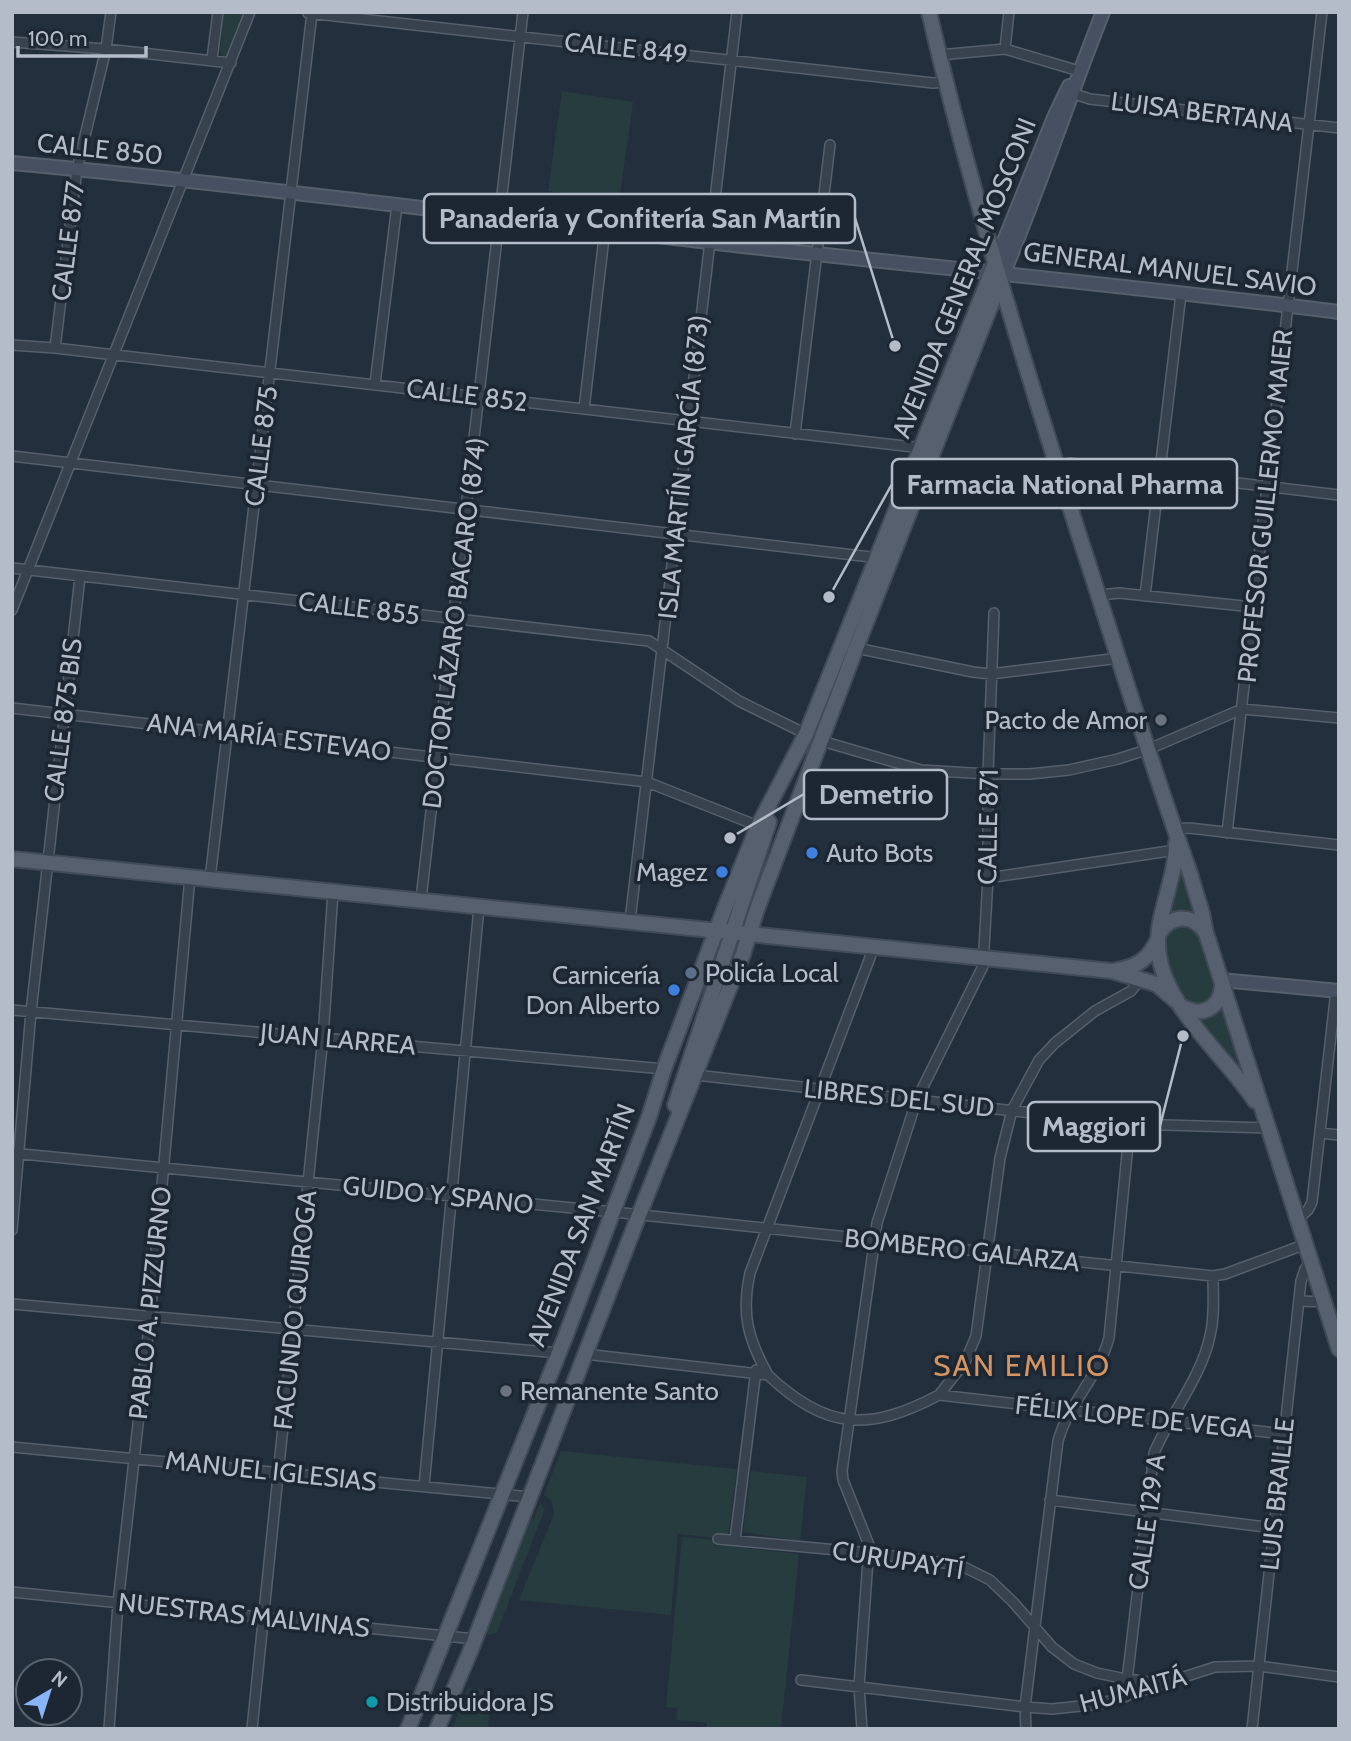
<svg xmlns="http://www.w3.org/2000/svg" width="1351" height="1741" viewBox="0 0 1351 1741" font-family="Cabin,sans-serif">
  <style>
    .green { fill: #263c3f }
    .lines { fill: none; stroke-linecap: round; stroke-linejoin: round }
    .minor-casing { stroke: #565f6c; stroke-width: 12 }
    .secondary-casing { stroke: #565f6c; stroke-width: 16 }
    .primary-casing { stroke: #414a57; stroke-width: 18 }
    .minor { stroke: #38414e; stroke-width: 9 }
    .secondary { stroke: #465061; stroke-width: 12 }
    .primary { stroke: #56606e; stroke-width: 14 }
    .worship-dot { fill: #6b7280; stroke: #1d2633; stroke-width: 2.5 }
    .shop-dot { fill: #3f7fe0; stroke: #1d2633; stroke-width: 2.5 }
    .service-dot { fill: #5c6f8a; stroke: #1d2633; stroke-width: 2.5 }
    .culture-dot { fill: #0f9aa8; stroke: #1d2633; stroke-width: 2.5 }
    .labels { text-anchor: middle; stroke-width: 7; stroke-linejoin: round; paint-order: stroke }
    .street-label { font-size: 26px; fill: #b4bcc9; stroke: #1d2633 }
    .poi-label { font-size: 26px; fill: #b4bcc9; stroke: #1d2633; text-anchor: start }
    .quarter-label { font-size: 30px; letter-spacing: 2px; fill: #d59563; stroke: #1d2633 }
    .leader { fill: none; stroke: #b4bcc9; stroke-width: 2.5 }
    .callout-dot { fill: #b4bcc9; stroke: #1d2633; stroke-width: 2.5 }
    .callout { fill: #1d2633; stroke: #b4bcc9; stroke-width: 2.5 }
    .callout-label { font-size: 28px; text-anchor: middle; font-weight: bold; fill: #b4bcc9 }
  </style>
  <rect width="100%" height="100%" fill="#242f3e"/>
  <path class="green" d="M224,12H246L228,57L222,56L220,51Z
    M562,91L633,102L619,201L548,191Z
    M1180,867L1183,868L1198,917L1169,919Z
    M1179,923L1198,931L1218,988L1215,999L1193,1008C1169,987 1165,964 1164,932Z
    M1223,1003L1243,1071L1239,1073L1192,1015Z
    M561,1451L737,1469L728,1535L718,1534L717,1538L678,1534L671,1615L519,1600L554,1514L551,1500L544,1495Z
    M751,1471L807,1477L800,1541L743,1532Z
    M540,1503L545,1509L497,1632L489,1635L485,1632L526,1518L534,1519Z
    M682,1537L716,1540L715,1545L799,1554L781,1729H707V1723L676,1720L677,1708L666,1707Z
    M468,1688L491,1691L488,1729H452Z"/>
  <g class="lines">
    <defs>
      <path id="minor" d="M308,13L933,83L945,82
        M12,42L106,49L231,63
        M1005,49L1009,12
        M939,55L1005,49L1079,71
        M212,59L218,12
        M1068,92L1090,99L1339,128
        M12,345L55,348L922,448
        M55,348L77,169L106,49L111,12
        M375,384L397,205
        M584,409L605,229
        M795,434L830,145
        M12,456L879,558
        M1057,466L1070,463L1339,495
        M12,568L649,641L739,701L806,734
        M1099,595L1119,593L1253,607
        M1145,596L1181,294
        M12,610L250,12
        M856,648L973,672L991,674L1119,658
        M12,708L647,782L758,826
        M822,741L921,770L988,774H1030L1069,770L1118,759L1149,749L1242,709L1339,718
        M1174,829L1189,828L1339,845
        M1227,833L1322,12
        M988,878L1176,850
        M210,879L312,13
        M421,899L523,12
        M630,921L737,12
        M12,1010L664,1069
        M696,1075L1130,1124L1269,1128
        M1320,1133L1339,1135
        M12,1153L614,1212L1213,1276L1225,1274L1306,1244
        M1297,1220L1308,1210L1312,1202L1336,991
        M12,1230L31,1012L80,577
        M1299,1301L1324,1302
        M12,1304L559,1353
        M585,1354L768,1375C826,1430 869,1432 939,1395L1284,1434
        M768,1375C748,1339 741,1314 750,1273L874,947
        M939,1395L965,1362L976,1336L1000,1158L1012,1110L1039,1060L1055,1043L1095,1011L1131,991L1141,979
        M12,1447L530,1497
        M424,1486L479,907
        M1050,1500L1273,1528
        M718,1539L869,1553L960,1565L990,1580L1013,1602L1052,1647L1074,1664L1097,1673L1121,1678L1156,1683
        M735,1540L756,1370
        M12,1592L475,1639
        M801,1680L1025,1707L1052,1709L1100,1704L1215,1667L1259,1666L1339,1677
        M1125,1697L1154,1453C1171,1413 1201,1378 1210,1336C1215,1316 1213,1296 1213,1276
        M109,1729L118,1603L150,1317L190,877
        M252,1729L323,1037L333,892
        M862,1729L859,1687L869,1545L843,1480L842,1471L877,1223L917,1099L983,966L988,878V774L994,613
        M1026,1729L1025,1707L1058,1441C1068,1404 1098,1378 1109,1338L1130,1124
        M1252,1729L1301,1281L1305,1269L1311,1261"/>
      <path id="secondary" d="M12,163C251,185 488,217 725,244C930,267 1135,286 1339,312
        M994,266L1055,115L1069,86
        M1002,277C1039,190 1068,100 1103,12
        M1221,980L1339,991"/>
      <path id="primary" d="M929,12C970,188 1023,360 1078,532C1115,645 1149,759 1189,870L1202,913L1206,933L1339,1349
        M1176,843C1176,878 1158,911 1158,943C1158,1002 1225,1055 1255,1101
        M12,859L1112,971L1156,984L1176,1001
        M1160,932C1173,914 1193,914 1206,933
        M1117,970C1138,967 1149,958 1158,939
        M1181,1006C1201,1018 1220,1009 1222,986
        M675,1105L769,822
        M408,1729L564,1340L649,1117L664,1069L726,905L758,826L806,734L994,266
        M437,1729L470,1652L639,1215L743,954L757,909L856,648L1000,282"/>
    </defs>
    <use href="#minor" class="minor-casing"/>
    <use href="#secondary" class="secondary-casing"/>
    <use href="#primary" class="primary-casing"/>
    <use href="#minor" class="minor"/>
    <use href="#secondary" class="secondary"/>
    <use href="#primary" class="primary"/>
  </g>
  <g class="worship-dot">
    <circle cx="1161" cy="720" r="7"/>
    <circle cx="506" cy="1391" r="7"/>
  </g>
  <g class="shop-dot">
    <circle cx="812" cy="853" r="7"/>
    <circle cx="722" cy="872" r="7"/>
    <circle cx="674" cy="990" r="7"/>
  </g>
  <circle class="service-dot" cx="691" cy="973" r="7"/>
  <circle class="culture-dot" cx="372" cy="1702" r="7"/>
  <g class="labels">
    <g class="street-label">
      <text transform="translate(626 48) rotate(6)" y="9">CALLE 849</text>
      <text transform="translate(1202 112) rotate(7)" y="9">LUISA BERTANA</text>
      <text transform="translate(100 149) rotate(6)" y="9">CALLE 850</text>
      <text transform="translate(68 241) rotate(-83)" y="9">CALLE 877</text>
      <text transform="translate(1170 269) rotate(7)" y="9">GENERAL MANUEL SAVIO</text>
      <text transform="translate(964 278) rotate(-68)" y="9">AVENIDA GENERAL MOSCONI</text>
      <text transform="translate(467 395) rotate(7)" y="9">CALLE 852</text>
      <text transform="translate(261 446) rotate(-83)" y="9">CALLE 875</text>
      <text transform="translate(683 467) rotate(-84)" y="9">ISLA MARTÍN GARCÍA (873)</text>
      <text transform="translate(1265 506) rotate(-84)" y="9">PROFESOR GUILLERMO MAIER</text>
      <text transform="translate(359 608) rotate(7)" y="9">CALLE 855</text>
      <text transform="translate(454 623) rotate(-83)" y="9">DOCTOR LÁZARO BACARO (874)</text>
      <text transform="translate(63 720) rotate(-83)" y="9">CALLE 875 BIS</text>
      <text transform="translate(269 737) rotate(7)" y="9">ANA MARÍA ESTEVAO</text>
      <text transform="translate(988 827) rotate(-89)" y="9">CALLE 871</text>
      <text transform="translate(338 1039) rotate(5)" y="9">JUAN LARREA</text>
      <text transform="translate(899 1098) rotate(6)" y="9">LIBRES DEL SUD</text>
      <text transform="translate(438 1195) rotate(6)" y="9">GUIDO Y SPANO</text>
      <text transform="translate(581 1225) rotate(-69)" y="9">AVENIDA SAN MARTÍN</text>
      <text transform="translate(962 1250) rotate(6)" y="9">BOMBERO GALARZA</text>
      <text transform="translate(150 1303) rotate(-84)" y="9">PABLO A. PIZZURNO</text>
      <text transform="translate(295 1310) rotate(-84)" y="9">FACUNDO QUIROGA</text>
      <text transform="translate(1134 1417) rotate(6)" y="9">FÉLIX LOPE DE VEGA</text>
      <text transform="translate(271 1471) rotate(6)" y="9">MANUEL IGLESIAS</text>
      <text transform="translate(1277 1494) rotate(-84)" y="9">LUIS BRAILLE</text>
      <text transform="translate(1147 1522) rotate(-82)" y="9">CALLE 129 A</text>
      <text transform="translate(898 1560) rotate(9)" y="9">CURUPAYTÍ</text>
      <text transform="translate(244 1615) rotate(6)" y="9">NUESTRAS MALVINAS</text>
      <text transform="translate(1133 1690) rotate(-15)" y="9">HUMAITÁ</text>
    </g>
    <g class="poi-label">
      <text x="1147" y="729" text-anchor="end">Pacto de Amor</text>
      <text x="826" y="862">Auto Bots</text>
      <text x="708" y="881" text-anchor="end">Magez</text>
      <text x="705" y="982">Policía Local</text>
      <text x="660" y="984" text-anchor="end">Carnicería<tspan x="660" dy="30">Don Alberto</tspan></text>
      <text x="520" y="1400">Remanente Santo</text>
      <text x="386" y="1711">Distribuidora JS</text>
    </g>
    <g class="quarter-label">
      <text x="1022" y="1376">SAN EMILIO</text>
    </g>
  </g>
  <path class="leader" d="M895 346L855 218M829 597L892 484M730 838L804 794M1183 1036L1160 1126"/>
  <g class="callout-dot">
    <circle cx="895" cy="346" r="7"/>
    <circle cx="829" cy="597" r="7"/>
    <circle cx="730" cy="838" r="7"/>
    <circle cx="1183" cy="1036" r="7"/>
  </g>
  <g class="callout">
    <rect x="424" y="194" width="431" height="49" rx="7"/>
    <rect x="892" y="459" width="345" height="49" rx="7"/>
    <rect x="804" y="770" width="143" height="49" rx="7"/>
    <rect x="1028" y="1102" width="132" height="49" rx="7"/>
  </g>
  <g class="callout-label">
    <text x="640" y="228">Panadería y Confitería San Martín</text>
    <text x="1065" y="494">Farmacia National Pharma</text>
    <text x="876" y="804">Demetrio</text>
    <text x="1094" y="1136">Maggiori</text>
  </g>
  <rect width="1351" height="1741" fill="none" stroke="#b4bcc9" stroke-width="28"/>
  <g transform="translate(49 1692) rotate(39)"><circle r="33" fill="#1d2633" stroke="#59626f" stroke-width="2"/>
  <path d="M0-5L12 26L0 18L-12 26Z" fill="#8ab4f8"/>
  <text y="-10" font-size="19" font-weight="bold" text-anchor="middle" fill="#b4bcc9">N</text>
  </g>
  <path d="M18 46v10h128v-10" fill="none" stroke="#b4bcc9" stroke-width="3.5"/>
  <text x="28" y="46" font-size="21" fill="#b4bcc9" stroke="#1d2633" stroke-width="5" paint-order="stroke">100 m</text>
</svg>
